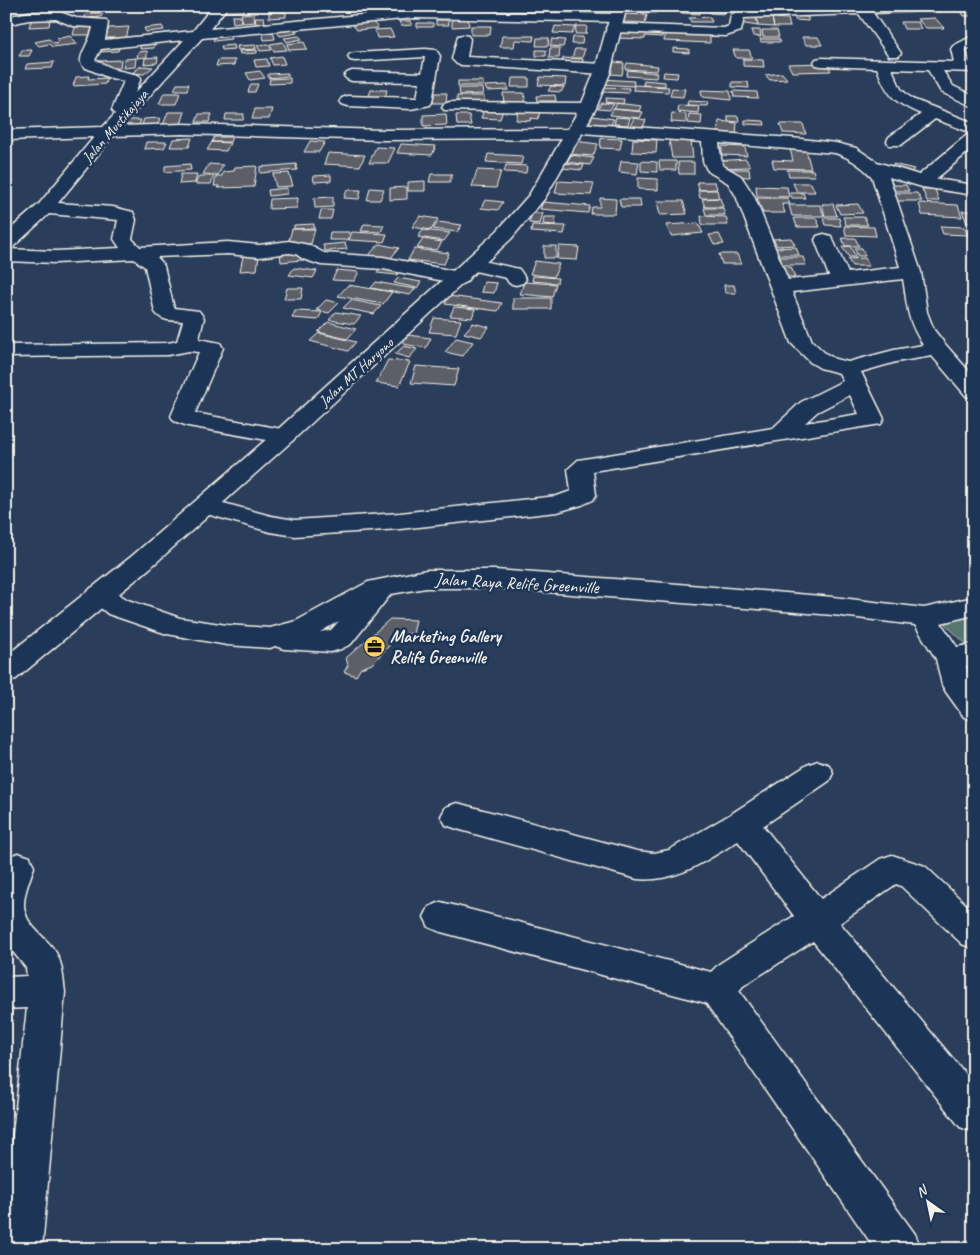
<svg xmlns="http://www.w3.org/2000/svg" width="980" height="1255" viewBox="0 0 980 1255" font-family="Caveat,sans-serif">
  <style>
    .green { fill: #587472; stroke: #a6b2ad }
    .building { fill: #5d5e68; stroke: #f4f1e8 }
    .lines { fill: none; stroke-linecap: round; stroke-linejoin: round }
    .minor-casing { stroke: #f4f1e8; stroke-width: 3 }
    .major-casing { stroke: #f4f1e8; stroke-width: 3 }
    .minor { fill: #1d3557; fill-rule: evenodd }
    .major { fill: #1d3557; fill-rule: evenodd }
    .labels { text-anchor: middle; stroke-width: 5; stroke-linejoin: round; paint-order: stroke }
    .far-street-label { font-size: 15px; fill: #f4f1e8; stroke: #1d3557 }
    .street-label { font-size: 18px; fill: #f4f1e8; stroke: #1d3557 }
    .poi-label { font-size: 18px; font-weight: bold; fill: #f4f1e8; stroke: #1d3557; text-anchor: start }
  </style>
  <rect width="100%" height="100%" fill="#2a3d5a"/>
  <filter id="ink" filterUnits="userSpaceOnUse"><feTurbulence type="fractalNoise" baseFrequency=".02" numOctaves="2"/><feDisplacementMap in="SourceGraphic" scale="10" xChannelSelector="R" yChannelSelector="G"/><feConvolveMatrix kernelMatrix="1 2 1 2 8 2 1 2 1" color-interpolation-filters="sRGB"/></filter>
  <g filter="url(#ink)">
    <path class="green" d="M968,616L974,619V644L969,647L943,622Z"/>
    <path class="building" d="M40,6H59L56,14L37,15Z
      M228,6H247L244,11L218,12L221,8L227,9Z
      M683,6L700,7V14L682,13Z
      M791,6L794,10L761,11L758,7Z
      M621,7L639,8L638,13L620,12Z
      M709,7H724L725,14L710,13Z
      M575,8L596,9L595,13L574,12Z
      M641,8H657L656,13H641Z
      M950,9H970L974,16H964L961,11H951Z
      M269,12H286V17L269,18Z
      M87,13H103L101,17L84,18Z
      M253,13L255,22L243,23L241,14Z
      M625,14L647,15L645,23L623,22Z
      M232,16H240L241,22L233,23Z
      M795,16L808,17V21L795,20Z
      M255,17H264L265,23L256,24Z
      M710,17L712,22H691L689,18Z
      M738,17L756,18L758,26L739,23Z
      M452,18H468L469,26L452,27Z
      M756,18H772L774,27L758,26Z
      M772,18L788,19L790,27H774Z
      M935,18L944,28H926L917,19Z
      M50,19L49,26L29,27L31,20Z
      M436,20H448L449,25H436Z
      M372,21L378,28L357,30L351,23Z
      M399,21H410L412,25L401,26Z
      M901,22H918L921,29H904Z
      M94,23L90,35H73L76,24Z
      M417,23H433V27H417Z
      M162,26L164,30L146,32L144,28Z
      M291,26L297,33L280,36L274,28Z
      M471,26H491L490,35H471Z
      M555,26L575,27L572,34L553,33Z
      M576,26H587L586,34H575Z
      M129,27L126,38H105L109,28Z
      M390,29L394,37L377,38L375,30Z
      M616,30L663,33L662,37L645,36V39L614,38Z
      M751,30H760L761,37L753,36Z
      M762,30H777L779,37H763Z
      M273,31L275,39L264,40L262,32Z
      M665,33L710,35V43L664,41Z
      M70,36L78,44L52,47L49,44L39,46L35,42L49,39L54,43L59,42L56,39Z
      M230,36L231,39L214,41L213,38Z
      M299,36L302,39L287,42L284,38Z
      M502,36H534L533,41L515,40L514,47H500Z
      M573,37H583L582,44H572Z
      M802,37H818L822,45H806Z
      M537,38H549L548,46H536Z
      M552,39L565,40L563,47L550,46Z
      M760,39H779L781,42H761Z
      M141,40H155L154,48L140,49Z
      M283,42L287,50L274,51L270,44Z
      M304,42L307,49L289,50L287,44Z
      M268,44L272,50L260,51L257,45Z
      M120,45L118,51L99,52L101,46Z
      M234,45L235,49L222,50L221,46Z
      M255,45L256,49L238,50L237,46Z
      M550,48H560L559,58H549Z
      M673,48L689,49V53L673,52Z
      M575,49H585L582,58H572Z
      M22,50H32L29,56H19Z
      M257,50V53L240,54L239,51Z
      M536,50H546V56H536Z
      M733,50H749L752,58H736Z
      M147,51V57L137,58L138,52Z
      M282,56L285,64L273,65L270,58Z
      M158,57L157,63L144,64L145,58Z
      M136,58L135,67L123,68L125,59Z
      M563,58L583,59L582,67L562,66Z
      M267,59L269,66L256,67L254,60Z
      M743,59L763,60L764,67L743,66Z
      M121,60L120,68H106V65H98L99,61Z
      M218,60H235L234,65L216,66Z
      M54,62L52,68L25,69L27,64Z
      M614,62L624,63L622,75L611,74Z
      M627,63L658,66L657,71L625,69Z
      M827,63L831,71L792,72L788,64Z
      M141,66L153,67L144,74L132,73Z
      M628,70L657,73L656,78L626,76Z
      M260,71L265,78L250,80L246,73Z
      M664,72L678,73L677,78L663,77Z
      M288,73V76L268,78V74Z
      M782,73L787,79L770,80L765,75Z
      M89,76L88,79L107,78L105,84L73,86L76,77Z
      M540,77L566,78L565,86L538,85Z
      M290,78V83L269,84L270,79Z
      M512,78H529V87H511Z
      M601,79L634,81L633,86L599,84Z
      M644,80L665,82V86L643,85Z
      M458,81H483V86H458Z
      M732,82H748L749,88L732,87Z
      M177,84H189L187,90H174Z
      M251,84H258L255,92H248Z
      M507,85L509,90L487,91L485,86Z
      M634,85L669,87L668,92L633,90Z
      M551,86L564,87L561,92L548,91Z
      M603,87L629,88L628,93L603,92Z
      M459,88H482L483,94L460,95Z
      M672,88L685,89L683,97L670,96Z
      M371,90H387L385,99L368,98Z
      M701,90L730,91L731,100L702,97Z
      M733,91L757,92L758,98L734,97Z
      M164,93H180L176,104H159Z
      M434,93H447L446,103H433Z
      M503,93H524L526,105H504Z
      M555,95L556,101H537L536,96Z
      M457,96H484V105H457Z
      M606,98L624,99L623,104L605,102Z
      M688,101L708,102L707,106L687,105Z
      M601,103L614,104L610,110L598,109Z
      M617,103L641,106L639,111L614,109Z
      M678,105L699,106L698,113L677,111Z
      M485,107L504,108L500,119L481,118Z
      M519,108L540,111L538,119L531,118L530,121L516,120Z
      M255,109H272L269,119H252Z
      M613,109L643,112L640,118L610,115Z
      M168,112H185L181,124L163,125Z
      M672,113L686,114V123L671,122Z
      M199,114H212L209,122H196Z
      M226,114H244L243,120H225Z
      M446,114L447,125L423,126V115Z
      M689,114L702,115L701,124L688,123Z
      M456,115H469L471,125H457Z
      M592,116L614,119L609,128L587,126Z
      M728,116H738L739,122L728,121Z
      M616,117L630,118L628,125L614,124Z
      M160,118L157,127L141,128L144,119Z
      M634,118L646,120L642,130L629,128Z
      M120,120H141L138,128H116Z
      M745,120L764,121L765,125L745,124Z
      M719,121L737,123L736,134L717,132Z
      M780,124H803L806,134L783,133Z
      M214,137H232L230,142H212Z
      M192,138L189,147H170L173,139Z
      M601,138L622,139L620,149L600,148Z
      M633,139L657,140L656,153L632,152Z
      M669,140L691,141L693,158H672Z
      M310,141L325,142L319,152H304Z
      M574,141L598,144L593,156L569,154Z
      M146,142H167L164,148L144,149Z
      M212,142L230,143L226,151L207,150Z
      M401,144L436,146L432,155L397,153Z
      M722,146L745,147L747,156L722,155Z
      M376,147L395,148L388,163H369Z
      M790,149L806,150L811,169L774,168L772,160L793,161Z
      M328,153L365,155L360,166L324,164Z
      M488,154L523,156L521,164L486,162Z
      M571,155L594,158L590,165L567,162Z
      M746,159L750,167L719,168L715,161Z
      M621,161L639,162L637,174L619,172Z
      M641,161L657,162V172L641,171Z
      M659,161H676V170H660Z
      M678,162H694V174H679Z
      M563,163L584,165L582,170L562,168Z
      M190,164L191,170L165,172V166Z
      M209,164L223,165L218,175L203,174Z
      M296,164L297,170L260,173V167Z
      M893,164L914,169L911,173L889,168Z
      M506,165L527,166L526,173L504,172Z
      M257,166L254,187L218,188L219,186H214L216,176H222L223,172L234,171L235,167Z
      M730,169H749L750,177L731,176Z
      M477,170L501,171L496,188L472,187Z
      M787,170H813L815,176H789Z
      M289,173L293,186L276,187L273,174Z
      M181,174H197L195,183L179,184Z
      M431,174H452L450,182H429Z
      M331,175V181L314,182L313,176Z
      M199,176H214L211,184H195Z
      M638,178L658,179V190L638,189Z
      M425,181V191H408V182Z
      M558,181L594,183L591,195L555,193Z
      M697,182H715L717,189L699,190Z
      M793,183H811L815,192H797Z
      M890,185H906L909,191H893Z
      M756,186L787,187L789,197L757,196Z
      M407,187V199L390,200V188Z
      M287,188V194L269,196L268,190Z
      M370,188L384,189L380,200H367Z
      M922,189H935L939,201H927Z
      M347,190H361L359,199L344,198Z
      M698,190H717L719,198H700Z
      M790,193H803L805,198H792Z
      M891,193H917L922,201H896Z
      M333,197V207L315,208L314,198Z
      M298,198L297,208L269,209L270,199Z
      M600,198L616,199L615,214H591L592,207H600Z
      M720,198L723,207H705L702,199Z
      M757,198H787L790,204H782L785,213H763Z
      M619,199H640L641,207H621Z
      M485,200L503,202L498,210L481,208Z
      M657,201H683L687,214L660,215Z
      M543,202L590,206L588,213L540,209Z
      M919,203L958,205L962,217L922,215Z
      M822,204H833L837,216H825Z
      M858,204L863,213L840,214L836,205Z
      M789,205H820L824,216H792Z
      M704,208H723L725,215H706Z
      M321,210H333L331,219H319Z
      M962,211H974V223H967Z
      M532,213H543L540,224L529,223Z
      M420,216L438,219L431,230L412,227Z
      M701,216L726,217L728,225H702Z
      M544,217H556L555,225L543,224Z
      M843,217H864L868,225H846Z
      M794,218H816L820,227H797Z
      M823,218H839L841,226L825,225Z
      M438,222L462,225L457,232L433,229Z
      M698,223L703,233L671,236L666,225Z
      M314,224V228L294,229V225Z
      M364,224L384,225L381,232L361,231Z
      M532,225L566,226L564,234L531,232Z
      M844,226L874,227L876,236L846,235Z
      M940,226L964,227L968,235L943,234Z
      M292,229H315L311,244H288Z
      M423,230L450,233L444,241L418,237Z
      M330,232H349L348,240H329Z
      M352,232L387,234L384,242L349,240Z
      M719,234L724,244L714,245L709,235Z
      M791,238L795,245L777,246L773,239Z
      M842,238H855L859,246H845Z
      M423,239L442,242L437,250L417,248Z
      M345,243L347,249L325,251L323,245Z
      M379,244L399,248L390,259L369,255Z
      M544,246H556V258H544Z
      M559,246L579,247L577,260L557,259Z
      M850,246L856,257H849L842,247Z
      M796,247L799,255H779L776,248Z
      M854,248H862L865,256H858Z
      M414,249L449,253L444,264L408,260Z
      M301,251L302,260L281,262L280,253Z
      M719,254H737L741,264H722Z
      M259,255L257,270L240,271L243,256Z
      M774,257H803L806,265H777Z
      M865,258L869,266H852L848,259Z
      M535,261L559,264L554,277L530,274Z
      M381,267L401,269L397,275L377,273Z
      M791,267L795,277H778L774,268Z
      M294,268L317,271L313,278L289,275Z
      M337,270L359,272L354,281L332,280Z
      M533,276L558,278L557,283L532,281Z
      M398,278L421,282L417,288L394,283Z
      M376,282L415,289L410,295L371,288Z
      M484,282L497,283L494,293L481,292Z
      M524,282L556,284L552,297L520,294Z
      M348,285L392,292L383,304L338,296Z
      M724,285H734L736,293H725Z
      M287,288H303L301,299H284Z
      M449,296L502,303L498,311L445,304Z
      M513,298H551V309H513Z
      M326,300L339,303L329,313L316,310Z
      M351,300L381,306L374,314L343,308Z
      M454,307L475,309L472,318L450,316Z
      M295,311L322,312L318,320L292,318Z
      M336,312L361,316L354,324L329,320Z
      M434,318L461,320L456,334L429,332Z
      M328,322L356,329L347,339L318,332Z
      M473,323L489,327L481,337L464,333Z
      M319,333L356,342L348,351L310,341Z
      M408,335L431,338L426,348L403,344Z
      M456,338L473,342L463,356L445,352Z
      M404,346L417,349L409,358L395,354Z
      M388,360L410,362L399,386L376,383Z
      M416,366L459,369L454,386L411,383Z
      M390,619L416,620L413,634L401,633L372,664L361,668L356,676L344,672L348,665L346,658Z"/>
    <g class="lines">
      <defs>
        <path id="minor" d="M213,6H228L210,29L414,10L617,14L624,18L617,22L414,18L202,38L122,126L183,124L383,130L569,129L571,125L577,123L792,138L836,143L856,148L877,162L919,175L968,134L972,133L935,119L901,145H889L887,141L889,137L921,114C895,103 887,96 877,68L821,66L816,65L814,62L816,59L821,58L954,62L951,49L953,46L974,35V45L966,50L969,62H974V72L943,71L953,86L974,96V107L941,92L928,70L892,69L901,89L912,99L974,123V147L936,179L974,185V195L922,187L889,177L921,272L927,312L934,330L945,344L974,377V398L966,396L932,356L896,362L861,372L884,419L881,424L593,471L596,495L593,500L582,505L557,512L400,529L295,536L270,532L196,511L193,506L196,501L205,498L271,516L295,520L400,513L557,496L571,491L568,469L578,460L773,428L801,402L843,381L839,373L820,368L810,362L791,343L736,196L728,183L709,172L706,168L703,161L702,142L582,133L580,138L574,139L383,140L183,134L113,136L58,203L113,207L133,212L136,220L132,239L140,247L228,242L259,245L289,241L309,245L324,253L383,257L459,272L466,274L469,278L466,282L459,284L383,269L321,265L303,259L296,254L289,253L259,257L228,254L157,257L164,266L174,308L199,311L204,318L199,339L220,343L223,348L195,413L292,431L296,436L292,441L284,443L188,426L174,421L171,416L199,352L189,351L168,355L6,357V345L168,343L177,341L183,321C172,320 162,322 155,312L145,267L134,259L55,263L6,261V249L55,251L120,248L114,239L118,220L49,214L13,247L6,249V233L39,204L94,137L6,140V130L103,127L115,114L112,110L124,81L107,77L84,67C82,64 80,63 81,59C82,51 91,39 93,27L73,26L56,19L29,20L6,25V17L29,12L57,11L76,18L106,20L108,23L105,40L193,31ZM184,40L135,93L141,78L138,75L116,70L95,60L101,49ZM719,143L835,153C849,157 862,166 872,177L900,267L848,273L833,240L831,236L824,234L817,236L815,240L829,276L788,280L754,196L741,176L722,165ZM903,279C908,308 906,318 923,345L894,350L848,362L835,359L825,353L812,341L792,292ZM850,395L859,414L805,423L817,412Z
          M828,6H968L961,10L873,13L901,53L899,56H889L859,14L744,18L741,31L726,36L613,32L608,31L606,28L608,25L613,24L724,28L729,26L731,15L740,10Z
          M463,35L468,36L470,39L467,57L603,64L608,66L611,69L608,72L603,74L462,65L457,64L452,59L458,36Z
          M425,49L436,50L440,56L432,102L430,105L411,109L348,106L342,104L340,101L342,98L348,96L417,98L420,82L352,81L347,79L344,76L347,73L352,71L422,73L425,57L355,61L350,60L348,57L350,54L355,53Z
          M450,102L588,103L594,105L596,108L594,111L588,113L444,110L442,107L444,104Z
          M473,259L519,269L526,279L523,283L516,285L509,283L506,278L466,269L463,265L466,261Z
          M426,570H495L666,583L833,597L924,608L974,597V615L941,623L957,647L974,644V664L966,666L970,682L974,687V720L964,717L946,692L942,685L936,659L915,625L833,615L495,588H426L391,594L351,644L341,649L331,652L284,649L275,646L270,648L227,645L167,634L108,614L91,600L87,594L91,588L100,585L109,588L128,600L180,618L227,625L270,628L296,621L368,582ZM339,621L331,630L320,632Z
          M818,761L829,765L833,773L829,781L763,826L821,899L880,859L892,855L925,866L974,912V949L962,944L901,886L896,884L840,923L974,1084V1132L960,1127L813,941L743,986L739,991L915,1234L921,1249H875L706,1003L441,932L429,927L424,917L429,907L441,902L711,972L719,964L794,916L738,841C705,861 676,883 637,879L457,829L446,825L441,816L446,807L457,803L637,851L654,853L669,850L731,814L807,765Z
          M18,853L30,857L34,867C30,879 21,899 25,912C29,928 47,938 55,951C63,963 63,979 65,992L42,1249H6V1197L27,1008L6,1009V977L27,976L26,968L6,943V858Z"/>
        <path id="major" d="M613,6H627L610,73L596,108L545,198L511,239L292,441L150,568L16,679L6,682V656L132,556L276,431L497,231L529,195L580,108L594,73Z"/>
      </defs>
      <use href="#minor" class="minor-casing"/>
      <use href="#major" class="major-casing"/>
      <use href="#minor" class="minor"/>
      <use href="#major" class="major"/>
    </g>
  </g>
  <defs>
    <symbol id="office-disc" viewBox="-11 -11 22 22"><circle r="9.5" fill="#ffd166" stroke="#1d3557"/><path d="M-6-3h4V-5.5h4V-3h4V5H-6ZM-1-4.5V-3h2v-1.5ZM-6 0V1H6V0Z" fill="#111"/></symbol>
  </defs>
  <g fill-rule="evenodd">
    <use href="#office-disc" x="362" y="634" width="25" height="25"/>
  </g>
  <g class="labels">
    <g class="far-street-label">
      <text transform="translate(115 126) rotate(-49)" y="5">Jalan Mustikajaya</text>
      <text transform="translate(356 372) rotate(-42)" y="5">Jalan MT Haryono</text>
    </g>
    <g class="street-label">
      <text transform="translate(517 583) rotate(3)" y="6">Jalan Raya Relife Greenville</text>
    </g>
    <g class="poi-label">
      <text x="390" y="642">Marketing Gallery<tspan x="390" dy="21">Relife Greenville</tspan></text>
    </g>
  </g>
  <rect width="980" height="1255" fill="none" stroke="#1d3557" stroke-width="25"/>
  <rect x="12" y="12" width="955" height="1230" fill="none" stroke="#f4f1e8" stroke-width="2" filter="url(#ink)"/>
  <g transform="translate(928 1202) rotate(327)" stroke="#1d3557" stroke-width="4" paint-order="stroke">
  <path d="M0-4L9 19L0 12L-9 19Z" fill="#f4f1e8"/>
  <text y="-8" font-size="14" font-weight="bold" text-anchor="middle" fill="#f4f1e8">N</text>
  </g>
</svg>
